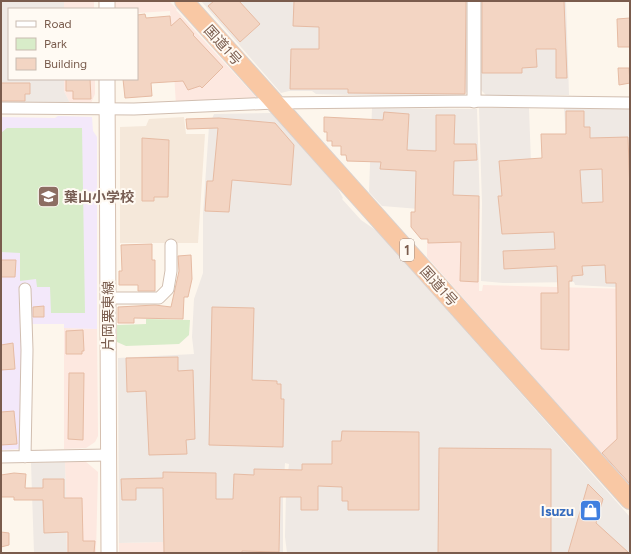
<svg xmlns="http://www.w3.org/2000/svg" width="631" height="554" viewBox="0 0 631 554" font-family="Figtree,'Noto Sans JP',sans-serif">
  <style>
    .residential { fill: #f5e8da }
    .commercial { fill: #fde8e0 }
    .industrial { fill: #efe9e4 }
    .education { fill: #f3e8fa }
    .green { fill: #d8ecc9 }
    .building { fill: #f3d5c3; stroke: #e6bba3; fill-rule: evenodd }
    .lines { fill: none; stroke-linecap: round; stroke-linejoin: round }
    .minor-casing { stroke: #d1beb0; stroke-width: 13 }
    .tertiary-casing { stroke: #d1beb0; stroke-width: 15 }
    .secondary-casing { stroke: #d6c0b0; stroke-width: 17 }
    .trunk-casing { stroke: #dad1cd; stroke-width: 20 }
    .minor { stroke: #fff; stroke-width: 11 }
    .tertiary { stroke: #fff; stroke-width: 13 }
    .secondary { stroke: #fff; stroke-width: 15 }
    .trunk { stroke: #f9c8a4; stroke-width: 18 }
    .labels { text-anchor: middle; stroke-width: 4; stroke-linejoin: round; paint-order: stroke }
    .shield { fill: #fffaf3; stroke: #a28b7f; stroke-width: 1 }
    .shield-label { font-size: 13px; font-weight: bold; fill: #7a5c4d }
    .street-label { font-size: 14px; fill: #7a5c4d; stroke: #fffaf3 }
    .education-label { font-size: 14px; font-weight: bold; fill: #785e54; stroke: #fffaf3; text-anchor: start }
    .shop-label { font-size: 14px; font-weight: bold; fill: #366cbe; stroke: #fffaf3; text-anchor: end }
  </style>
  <rect width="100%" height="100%" fill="#fdf6ec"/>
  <path class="residential" d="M184,117L186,134H205L198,243H120V127L146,126L149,119Z"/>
  <path class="commercial" d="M64,1H94V9H64Z
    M115,1H169L177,9L176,10L256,97L254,100L176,105L170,11L137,13V9H115Z
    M64,79H95V94L91,103H70L64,91Z
    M433,209H480L479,291H482L483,285L630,289V486L427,257V219Z
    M64,328L97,329L98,436L95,442L86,448L64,449Z
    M85,461L98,472L96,553H67L65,462Z
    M163,542L164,553H119V543Z"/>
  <path class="industrial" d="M1,1H64V9H9V79H64V91L70,103H1Z
    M201,1H466L469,90L460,98L316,94L312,91H289L281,93Z
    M478,1H566L569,95H486L481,90Z
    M372,108L477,109L480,209L432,210L382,206L369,192Z
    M479,108H529L532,191L569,189L564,108L630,109V288L575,285L574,282L503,283L481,281L482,203Z
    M271,113L337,187L343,198L342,199L361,220L377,231L630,517V553H287L285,537L286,491L289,464L285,463L283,495V553H164L163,542L119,543L118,358L194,354L192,337L194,299L203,273V214L209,126L214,114Z
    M65,462L67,553H34L31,463Z"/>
  <path class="education" d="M58,116L92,117L93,131L97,137V329L64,328V324H31L23,378L22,446L18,449L1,450V117L55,118Z"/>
  <path class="green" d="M7,128H82L85,313H51L50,287H37L36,279L20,281V253L1,252V133Z
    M146,319L190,320L189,335L179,344L126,346L117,342V325L146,324Z"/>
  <path class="building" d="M214,1H239L260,24L240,42L208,6Z
    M294,1H466L465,94L348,93V89H290L291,49H319V27L293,26Z
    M482,1H564L567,78H556V49H536L537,67L522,68V73H482Z
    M145,14L146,18L170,16L171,26L180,18L194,34L193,35L223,67L202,88L200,86L188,90L183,81L151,83L152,96L125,98L123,79H137V15Z
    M630,18V47H618L617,19Z
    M618,68H629L630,83L619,85Z
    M66,79H90L91,99H73V91H66Z
    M1,83H30V94H25V101H1Z
    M566,111H584V127H590V138L628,137L630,192V484L602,453L617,439L616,283H606L605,265L582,266L583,275L572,276V281H569V350L541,349V293H558L557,266L504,269L503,251L555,249L554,232L502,234L498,196H502L499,161L542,158L541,134H566ZM602,169L603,202L582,203L580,170Z
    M384,112L409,114L407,150L436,151V115H455L454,144H476L477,160L454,161L453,195L479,196L478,282L460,281L461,242L428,243V239H421L411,227V212H415L416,171L380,169L381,162L347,161L346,155H341V146H332V141H327V132H324V117L383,120Z
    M219,118L275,123L294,145L291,185L232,180L229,212L205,211L207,181H213L218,128L187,129L186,119Z
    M142,138L169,140L168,197H154V201H142Z
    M152,244V260H155V291H138V285H119V271H122L121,245Z
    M191,255L192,279L188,297H184L183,319L134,318V323H118V307L155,305L171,307L179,271L178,256Z
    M1,260H16L15,277H1Z
    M44,306V317H33V307Z
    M212,307L254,308L252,380L277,381V384H281V399H284L283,447L209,445Z
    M83,330L84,351H82V354H66V331Z
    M13,343L15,369L1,370V345Z
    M178,357V371L193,370L195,439L186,440L187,454L149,455L146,391L127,392L126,358Z
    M69,373H84L83,440L68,439Z
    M14,411L17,444L1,445V412Z
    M342,431L419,432V510H348V501H342V487L318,486V510H301V497H280L279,552L242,551V553H164L163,488H136V500H122L121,479L163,478V472L216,473V499H233L234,474L254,475V469L302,470V464H332V441H341Z
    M439,448L551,449V553H438Z
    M14,473L26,474L25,488H43V479H64V498H82L83,541H95L94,553H68V532L44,533L43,500H14V497H1V475Z
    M588,484L603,499L596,523L629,553H568Z
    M1,532L9,533V545L1,547Z"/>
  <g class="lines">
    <defs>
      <path id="minor" d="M1,108L134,109L275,103L474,101L630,103
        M25,289L27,350L25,457
        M108,298H159L168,289L171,271V245
        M1,457L108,455"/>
      <path id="tertiary" d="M474,1V101"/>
      <path id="secondary" d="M107,1V9
        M107,79L109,553"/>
      <path id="trunk" d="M184,1L630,500"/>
    </defs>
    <use href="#minor" class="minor-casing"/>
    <use href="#tertiary" class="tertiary-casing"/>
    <use href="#secondary" class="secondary-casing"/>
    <use href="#trunk" class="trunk-casing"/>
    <use href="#minor" class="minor"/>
    <use href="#tertiary" class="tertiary"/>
    <use href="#secondary" class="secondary"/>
    <use href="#trunk" class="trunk"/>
  </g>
  <defs>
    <symbol id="school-square" viewBox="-11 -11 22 22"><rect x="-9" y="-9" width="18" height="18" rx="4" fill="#8d6e63" stroke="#fffaf3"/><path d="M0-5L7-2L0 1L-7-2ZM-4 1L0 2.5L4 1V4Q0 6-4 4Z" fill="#fff"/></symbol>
    <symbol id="shop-square" viewBox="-11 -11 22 22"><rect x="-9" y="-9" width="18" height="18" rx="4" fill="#3f7fe0" stroke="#fffaf3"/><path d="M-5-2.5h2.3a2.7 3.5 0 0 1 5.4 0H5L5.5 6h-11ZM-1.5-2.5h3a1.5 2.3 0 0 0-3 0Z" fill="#fff"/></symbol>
  </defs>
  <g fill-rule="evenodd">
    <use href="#school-square" x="36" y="184" width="25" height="25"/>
    <use href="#shop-square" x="578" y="498" width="25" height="25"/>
  </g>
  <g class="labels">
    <rect class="shield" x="400" y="239" width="14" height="22" rx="3"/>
    <g class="shield-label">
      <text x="407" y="255">1</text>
    </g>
    <g class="street-label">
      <text transform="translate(223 45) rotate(48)" y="5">国道1号</text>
      <text transform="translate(439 286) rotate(48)" y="5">国道1号</text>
      <text transform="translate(108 316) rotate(-90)" y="5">片岡栗東線</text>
    </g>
    <g class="education-label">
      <text x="64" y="202">葉山小学校</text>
    </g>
    <g class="shop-label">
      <text x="574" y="516">Isuzu</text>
    </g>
  </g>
  <rect width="631" height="554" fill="none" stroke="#7a5c4d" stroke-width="4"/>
  <rect x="8" y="8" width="130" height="72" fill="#fffaf3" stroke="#cabbb1"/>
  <rect x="16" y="21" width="20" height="6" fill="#ffffff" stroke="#cabbb1"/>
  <text x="44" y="28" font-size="12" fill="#7a5c4d">Road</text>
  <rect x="16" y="38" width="20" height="12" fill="#d8ecc9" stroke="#cabbb1"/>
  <text x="44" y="48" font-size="12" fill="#7a5c4d">Park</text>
  <rect x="16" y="58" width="20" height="12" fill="#f3d5c3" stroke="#cabbb1"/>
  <text x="44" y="68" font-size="12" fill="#7a5c4d">Building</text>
</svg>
